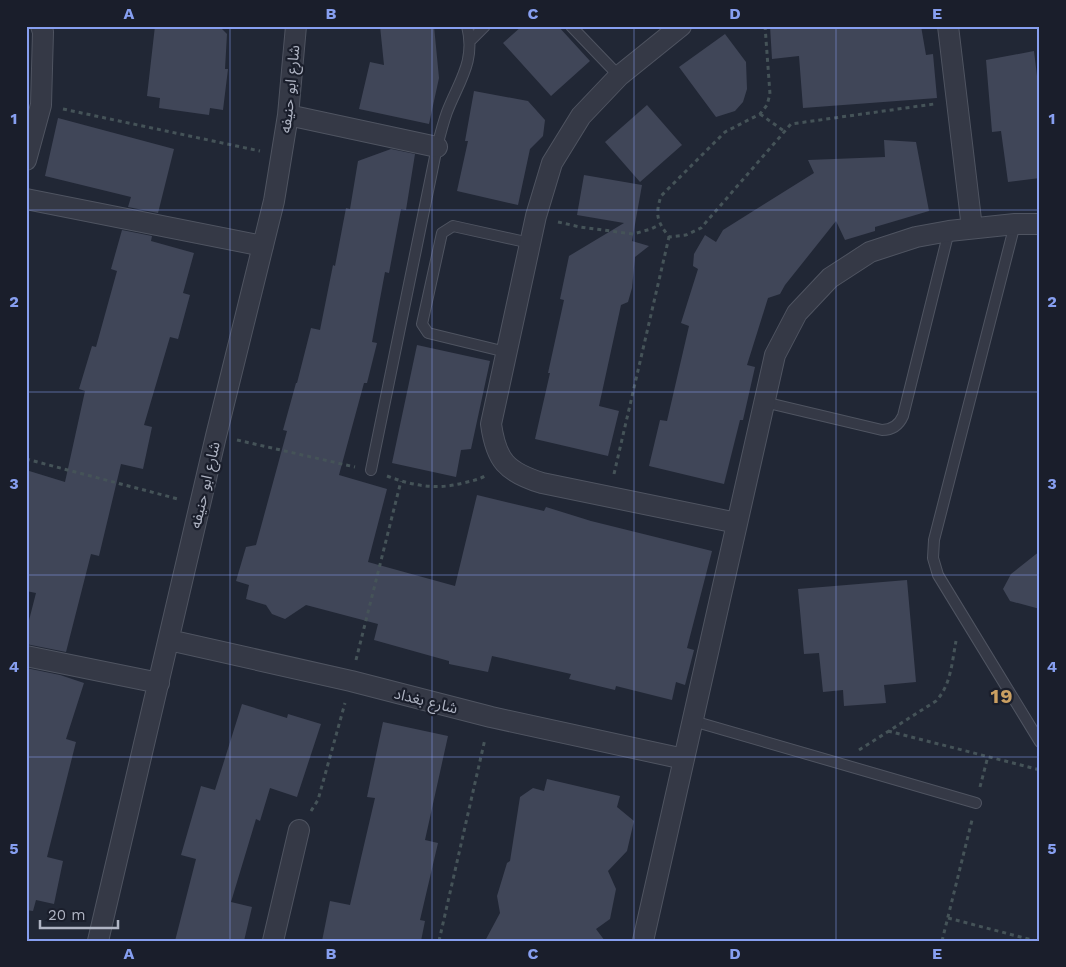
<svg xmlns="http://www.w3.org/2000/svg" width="1066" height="967" viewBox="0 0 1066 967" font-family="'Work Sans','Noto Sans Arabic',sans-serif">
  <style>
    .building { fill: #404658 }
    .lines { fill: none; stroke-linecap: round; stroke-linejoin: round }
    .service-casing { stroke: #4f5461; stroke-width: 12 }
    .minor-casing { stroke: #4f5461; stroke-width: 22 }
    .path { stroke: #455358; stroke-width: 3; stroke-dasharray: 4 4; stroke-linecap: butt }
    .service { stroke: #353946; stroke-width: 10 }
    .minor { stroke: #353946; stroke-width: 20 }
    .grid { fill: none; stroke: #879ff0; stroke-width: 1; stroke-opacity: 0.55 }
    .labels { text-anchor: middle; stroke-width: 4.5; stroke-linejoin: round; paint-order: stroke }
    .street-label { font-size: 15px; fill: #afb4c3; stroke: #1a1e2b }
    .district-label { font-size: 20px; font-weight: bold; letter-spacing: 1px; fill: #cba062; stroke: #1a1e2b }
    .neatline { fill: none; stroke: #879ff0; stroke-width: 2 }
    .grid-label { font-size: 16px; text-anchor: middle; font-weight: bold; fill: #879ff0 }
  </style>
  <rect width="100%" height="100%" fill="#212735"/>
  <path class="building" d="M155,26H219L227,34L225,69H228L223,110L210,108L209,115L159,108L160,98L147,96Z
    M380,26H434L439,78L429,124L359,109L370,62L384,65Z
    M522,26H558L590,61L551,96L503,43Z
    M770,26H921L926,55L933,54L937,98L803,108L799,56L772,59Z
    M725,34L746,62L747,89L743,102L735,111L716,117L679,67Z
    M1034,51L1040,101V178L1008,182L1001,131L992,132L986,60Z
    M474,91L528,101L545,120L543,136L530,149L518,205L457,191L468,141H465Z
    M647,105L682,145L640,182L605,142Z
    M58,118L174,149L158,213L128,207L131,197L45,176Z
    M884,140L916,142L929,211L875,227V231L845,240L836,221L785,285L780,294L768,298L747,365L755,367L743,420H740L724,484L649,466L660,420L667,421L689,326L681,323L698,269L693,266L694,254L705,235L716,242L723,230L814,173L808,160L885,157Z
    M391,149L415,154L406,210L401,209L389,273L385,272L372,342L377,343L367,383H364L339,475L387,489L368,562L455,586L477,495L544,511L546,507L591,521L712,551L687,648L694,650L685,685L676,682L672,700L616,686L615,690L569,679L571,674L492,656L488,672L449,664V661L374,640L378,624L306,605L285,619L272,614L266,605L246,599L249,585L236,581L246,547L256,545L287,431L283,430L296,383H297L311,328L320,330L333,265L335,266L346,208L350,209L358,161Z
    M584,175L642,185L632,241L649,246L635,257L632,288L628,302L621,305L599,406L619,411L608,456L535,439L550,373H548L564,300L560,299L569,256L624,223L577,215Z
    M122,230L152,236L151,241L194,253L183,293L190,295L178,339L170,337L144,425L152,427L143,469L121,464L99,556L91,554L66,652L26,644V632L36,593L26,591V470L65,482L85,391L79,389L92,346L96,347L117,271L111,269Z
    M417,345L490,361L471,449L461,450L456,477L392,463Z
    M1040,551V609L1010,601L1003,589L1011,574Z
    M907,580L916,682L884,685L886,703L844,706L843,690L823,692L819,653L804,654L798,589Z
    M26,668L60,675L84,683L66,739L76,742L47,857L63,861L54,904L36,900L33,911L26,910Z
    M242,704L287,718L288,714L321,724L297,797L270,788L260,821L256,819L231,902L252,907L244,941H175L196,859L181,855L201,786L215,790Z
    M383,722L448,736L425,840L438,843L420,920L425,921L421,941H322L330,901L350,905L375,798L367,797Z
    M547,779L620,796L617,807L634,821L627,851L608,871L616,889L610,919L596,929L605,941H485L500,913L497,896L507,863L510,861L520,797L533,788L544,791Z"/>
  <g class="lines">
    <defs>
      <path id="service" d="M571,26L619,76
        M471,40L485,26
        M1015,224L934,540L933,558L938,575L1040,742
        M506,352L428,333L422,324L442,233L453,226L530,243
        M764,402L882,430C892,430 899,425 903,416L949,231
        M371,470L437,147C440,135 443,123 447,112C459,81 476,61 467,26
        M693,721L976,803"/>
      <path id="minor" d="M681,26L619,76L581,116L552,163L536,216L491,424C496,460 506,472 542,483L737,523
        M948,26L972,228
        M288,115L437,147
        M26,160L41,105L43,32L41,26
        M26,199L263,246
        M169,640L351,681L491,717L684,759
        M26,656L159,683
        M98,941L216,436L274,201L288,115L296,26
        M273,941L299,830
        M643,941L775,355L797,313L830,278L870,252L916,237L949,231L1015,224H1040"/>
    </defs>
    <use href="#service" class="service-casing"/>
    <use href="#minor" class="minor-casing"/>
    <path class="path" d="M765,26L770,94L767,105L760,114L725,132L661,196C655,215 657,221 669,237L686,235L701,228L791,124L934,104
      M63,109L260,151
      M760,114L784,131
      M558,222L580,227L633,234L651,229L659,225
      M237,440L355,467
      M26,459L178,499
      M614,474L669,237
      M387,476C413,486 437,490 463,483C471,481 478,480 485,476
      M356,660L401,481
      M888,731L1040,770
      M859,750L936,701C951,685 952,662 956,641
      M980,787L988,756
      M311,811L318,800L345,703
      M948,918L1036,941
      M439,941L485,739
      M942,941L972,820"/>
    <use href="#service" class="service"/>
    <use href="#minor" class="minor"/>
  </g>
  <path class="grid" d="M230,26V941M432,26V941M634,26V941M836,26V941M26,210H1040M26,392H1040M26,575H1040M26,757H1040"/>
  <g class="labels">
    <g class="street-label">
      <text transform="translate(290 89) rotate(-84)" y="5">شارع ابو حنيفه</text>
      <text transform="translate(205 485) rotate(-77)" y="5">شارع ابو حنيفه</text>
      <text transform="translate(426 701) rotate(14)" y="5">شارع بغداد</text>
    </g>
    <g class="district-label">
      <text x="1002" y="703">19</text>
    </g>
  </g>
  <rect width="1066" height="967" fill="none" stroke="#1a1e2b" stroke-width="55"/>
  <path d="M40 920v8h78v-8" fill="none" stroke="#afb4c3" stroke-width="2.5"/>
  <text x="48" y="920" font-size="15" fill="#afb4c3" stroke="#1a1e2b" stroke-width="4" paint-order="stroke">20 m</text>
  <rect x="28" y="28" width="1010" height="912" class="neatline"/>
  <g class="grid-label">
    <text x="129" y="19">A</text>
    <text x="331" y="19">B</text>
    <text x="533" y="19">C</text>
    <text x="735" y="19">D</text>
    <text x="937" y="19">E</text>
    <text x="14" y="124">1</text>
    <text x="1052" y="124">1</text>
    <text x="14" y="307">2</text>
    <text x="1052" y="307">2</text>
    <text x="14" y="489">3</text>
    <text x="1052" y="489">3</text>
    <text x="14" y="672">4</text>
    <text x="1052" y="672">4</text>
    <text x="14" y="854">5</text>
    <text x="1052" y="854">5</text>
    <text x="129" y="959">A</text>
    <text x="331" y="959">B</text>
    <text x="533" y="959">C</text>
    <text x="735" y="959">D</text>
    <text x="937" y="959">E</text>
  </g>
</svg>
